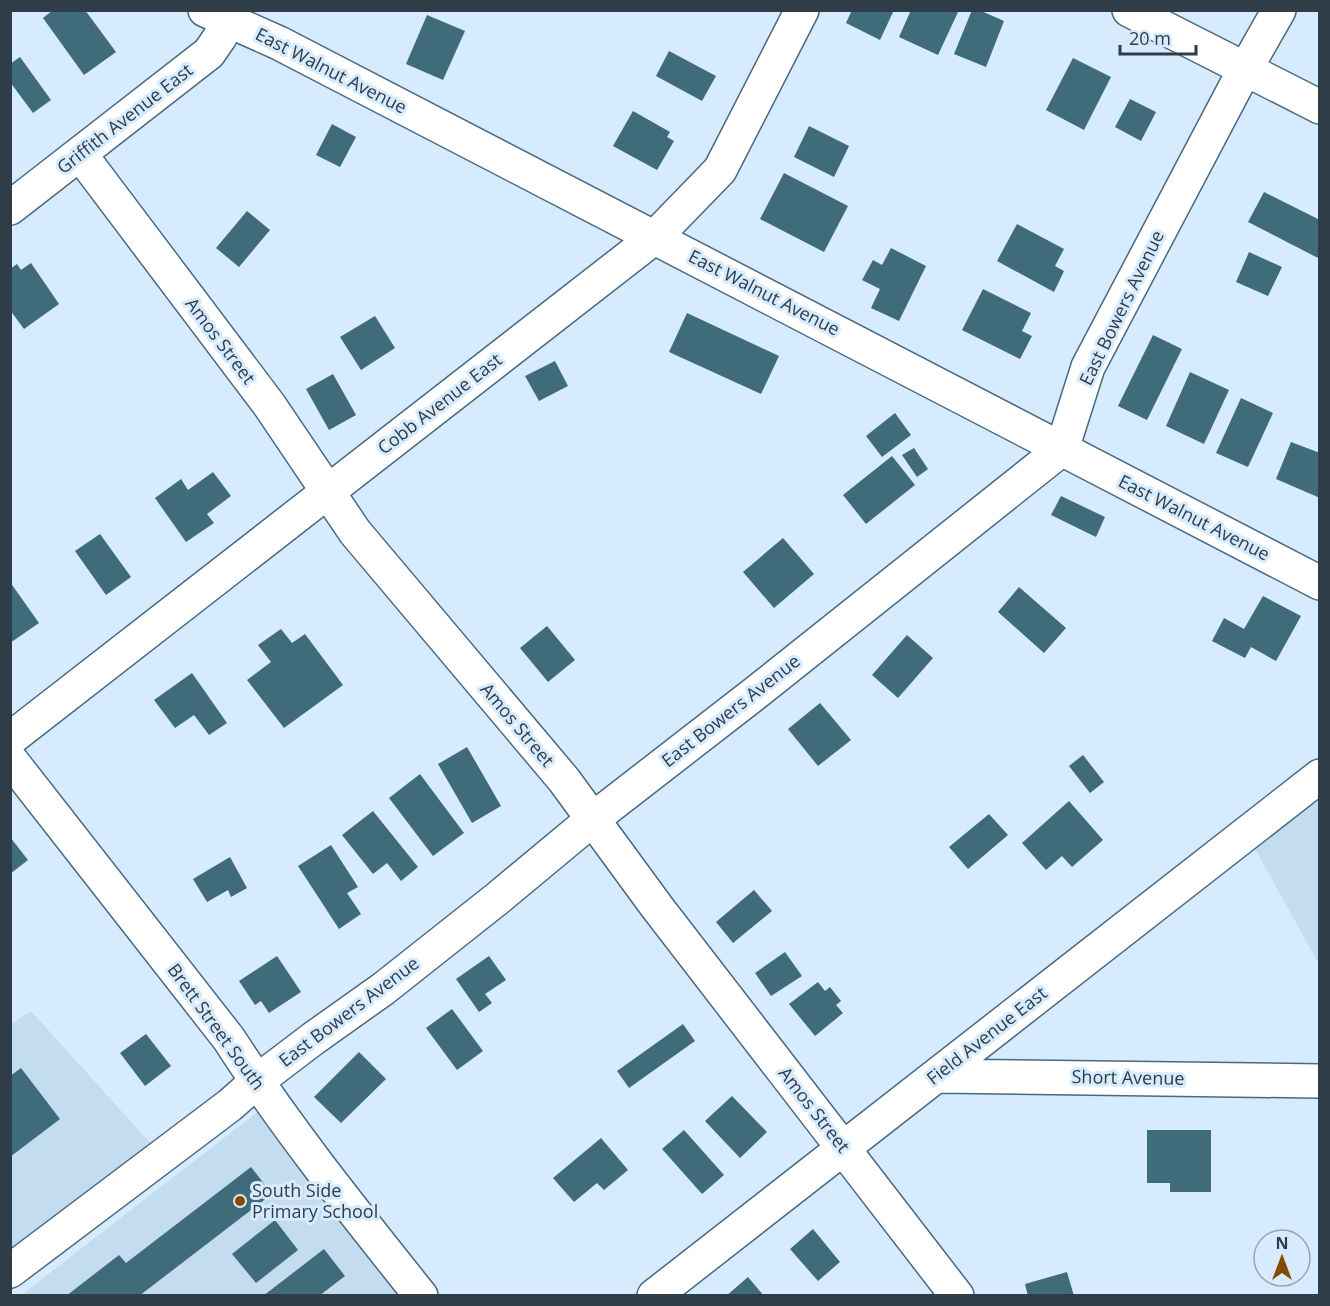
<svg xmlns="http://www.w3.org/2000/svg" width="1330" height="1306" viewBox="0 0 1330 1306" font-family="'Open Sans',sans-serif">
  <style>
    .built { fill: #c4dcf0 }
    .building { fill: #3f6b7b }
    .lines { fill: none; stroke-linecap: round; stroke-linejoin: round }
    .minor-casing { stroke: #496982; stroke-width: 36 }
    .minor { stroke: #fff; stroke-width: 33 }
    .poi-dot { fill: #854b00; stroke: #d6ebfd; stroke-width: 2 }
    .labels { text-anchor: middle; stroke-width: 6; stroke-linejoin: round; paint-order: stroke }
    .street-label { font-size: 18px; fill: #2f3d48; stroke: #d6ebfd }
    .poi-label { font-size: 18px; fill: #2f3d48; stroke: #d6ebfd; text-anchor: start }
  </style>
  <rect width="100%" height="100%" fill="#d6ebfd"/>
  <path class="built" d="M1319,793V964L1253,845Z
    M31,1011L152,1145L11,1253V1024Z
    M264,1107L411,1296H20Z"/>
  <path class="building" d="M53,10H85L116,52L84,75L43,18Z
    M852,10H894L880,40L846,23Z
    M911,10H959L938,55L899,37Z
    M972,10H979L1004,21L986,67L954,54Z
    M427,15L465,31L443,80L406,64Z
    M669,51L716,76L702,101L656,76Z
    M20,57L51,100L33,113L10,82V64Z
    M1073,58L1111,77L1084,130L1046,110Z
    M1130,99L1156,112L1141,141L1115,127Z
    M633,111L670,132L667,137L674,141L657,170L613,146Z
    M332,124L356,137L340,167L316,155Z
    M809,126L849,146L834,177L794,157Z
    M784,173L848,206L824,252L760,219Z
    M1264,192L1320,220V259L1248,222Z
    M247,211L270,230L239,267L216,248Z
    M1017,224L1064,249L1055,266L1064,271L1054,292L997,261Z
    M891,248L926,266L899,321L871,308L880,289L862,280L873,260L882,265Z
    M1249,252L1282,267L1268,296L1236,282Z
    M31,263L59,304L24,329L10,310V269L17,264L21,270Z
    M983,289L1031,313L1022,331L1032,336L1020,359L962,330Z
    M687,313L779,356L761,394L669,352Z
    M375,316L395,348L361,370L340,337Z
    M1153,335L1182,349L1147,420L1118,406Z
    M555,361L568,386L539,401L525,376Z
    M1190,372L1229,390L1204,444L1166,426Z
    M333,374L356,415L329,430L306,389Z
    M1241,398L1273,413L1248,467L1216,453Z
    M895,413L911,435L882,457L866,436Z
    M1291,442L1320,453V498L1276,479Z
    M914,448L928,469L917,477L902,455Z
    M892,456L915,485L866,524L843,495Z
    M213,472L231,496L207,514L214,523L186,542L155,498L181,479L188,490Z
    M1061,496L1105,517L1096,537L1051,515Z
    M100,534L131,577L106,595L75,551Z
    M783,538L814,574L774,608L743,572Z
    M10,582L39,623L10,643Z
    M1019,587L1066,628L1044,653L998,612Z
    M1263,596L1301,616L1276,661L1251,647L1245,658L1212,641L1224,618L1244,629Z
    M547,626L575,660L548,682L520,648Z
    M281,629L292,643L305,634L343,685L284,728L247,680L271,662L258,645Z
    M907,635L933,658L898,698L872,675Z
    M192,673L227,723L209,735L194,715L175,728L154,700Z
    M820,703L851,740L818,766L788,729Z
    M467,747L501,806L472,823L438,764Z
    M1083,755L1104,782L1090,793L1069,766Z
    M420,774L464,833L433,856L389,798Z
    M1069,801L1103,840L1072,867L1062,856L1046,870L1022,843Z
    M373,811L418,867L401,881L387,863L373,874L342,835Z
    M989,814L1008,835L968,869L949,847Z
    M10,837L28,860L10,874Z
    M331,845L358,887L347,893L361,914L339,929L298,866Z
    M230,857L247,888L231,897L228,890L207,902L193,879Z
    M754,890L772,911L733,943L716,922Z
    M785,952L802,976L771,996L755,973Z
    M277,956L301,992L269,1013L261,1001L255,1005L239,981Z
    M489,956L506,980L485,994L492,1003L479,1012L456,979Z
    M818,982L825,991L830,987L841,1001L836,1005L843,1013L815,1036L789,1004Z
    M452,1009L483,1051L457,1070L426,1028Z
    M683,1024L695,1041L629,1088L617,1071Z
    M146,1034L171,1066L145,1086L120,1053Z
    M359,1052L386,1079L341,1123L314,1097Z
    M21,1068L60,1119L10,1157V1076Z
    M732,1096L767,1132L740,1158L705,1121Z
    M684,1130L724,1175L702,1194L662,1149Z
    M1147,1130H1211V1192H1170V1183H1147Z
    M601,1138L628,1170L604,1190L597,1183L574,1202L553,1178Z
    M251,1167L272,1194L139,1296H66L119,1255L126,1263Z
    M275,1220L298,1250L256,1283L232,1254Z
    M813,1229L840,1262L818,1281L790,1249Z
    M324,1249L345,1276L319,1296H263Z
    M1067,1272L1074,1296H1028L1025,1284Z
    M748,1277L764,1296H726Z"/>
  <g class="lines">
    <defs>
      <path id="minor" d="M205,10L279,43L1320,583
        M1129,10L1320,107
        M80,154L270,406L355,532L564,780L657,907L957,1296
        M10,208L209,53L220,37L228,21
        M10,739L655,237L720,170L802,10
        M10,759L229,1039C287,1129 354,1212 421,1296
        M936,1076L1320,1081
        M10,1271L230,1105L256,1082L314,1038L383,989L498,898L593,819L758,691L1062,449L1088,367L1237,84L1279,10
        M654,1296L1320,776"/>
    </defs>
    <use href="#minor" class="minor-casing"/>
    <use href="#minor" class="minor"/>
  </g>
  <circle class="poi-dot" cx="240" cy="1201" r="6"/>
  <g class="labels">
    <g class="street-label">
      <text transform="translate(331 71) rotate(27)" y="6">East Walnut Avenue</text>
      <text transform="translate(125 119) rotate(-38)" y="6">Griffith Avenue East</text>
      <text transform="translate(764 293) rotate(27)" y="6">East Walnut Avenue</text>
      <text transform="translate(1122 308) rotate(-64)" y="6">East Bowers Avenue</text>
      <text transform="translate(220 341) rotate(53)" y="6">Amos Street</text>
      <text transform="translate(440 404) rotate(-38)" y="6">Cobb Avenue East</text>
      <text transform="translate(1194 518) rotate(27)" y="6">East Walnut Avenue</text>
      <text transform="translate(731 711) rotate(-38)" y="6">East Bowers Avenue</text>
      <text transform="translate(517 725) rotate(50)" y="6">Amos Street</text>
      <text transform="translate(349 1012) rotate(-37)" y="6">East Bowers Avenue</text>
      <text transform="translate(216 1027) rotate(54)" y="6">Brett Street South</text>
      <text transform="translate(987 1036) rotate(-38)" y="6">Field Avenue East</text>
      <text transform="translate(1128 1078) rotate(1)" y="6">Short Avenue</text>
      <text transform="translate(814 1110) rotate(52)" y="6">Amos Street</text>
    </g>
    <g class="poi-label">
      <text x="252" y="1197">South Side<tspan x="252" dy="21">Primary School</tspan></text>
    </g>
  </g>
  <rect width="1330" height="1306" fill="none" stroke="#2f3d48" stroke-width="24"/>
  <g transform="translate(1282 1258)"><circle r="28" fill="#d6ebfd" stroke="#93a5b5" stroke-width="1.5"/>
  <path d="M0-4.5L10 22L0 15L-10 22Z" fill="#854b00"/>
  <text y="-9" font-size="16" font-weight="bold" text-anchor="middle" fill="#2f3d48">N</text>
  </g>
  <path d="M1120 45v9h76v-9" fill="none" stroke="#2f3d48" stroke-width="3"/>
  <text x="1129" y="45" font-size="18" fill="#2f3d48" stroke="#d6ebfd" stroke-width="4.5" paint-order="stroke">20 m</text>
</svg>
